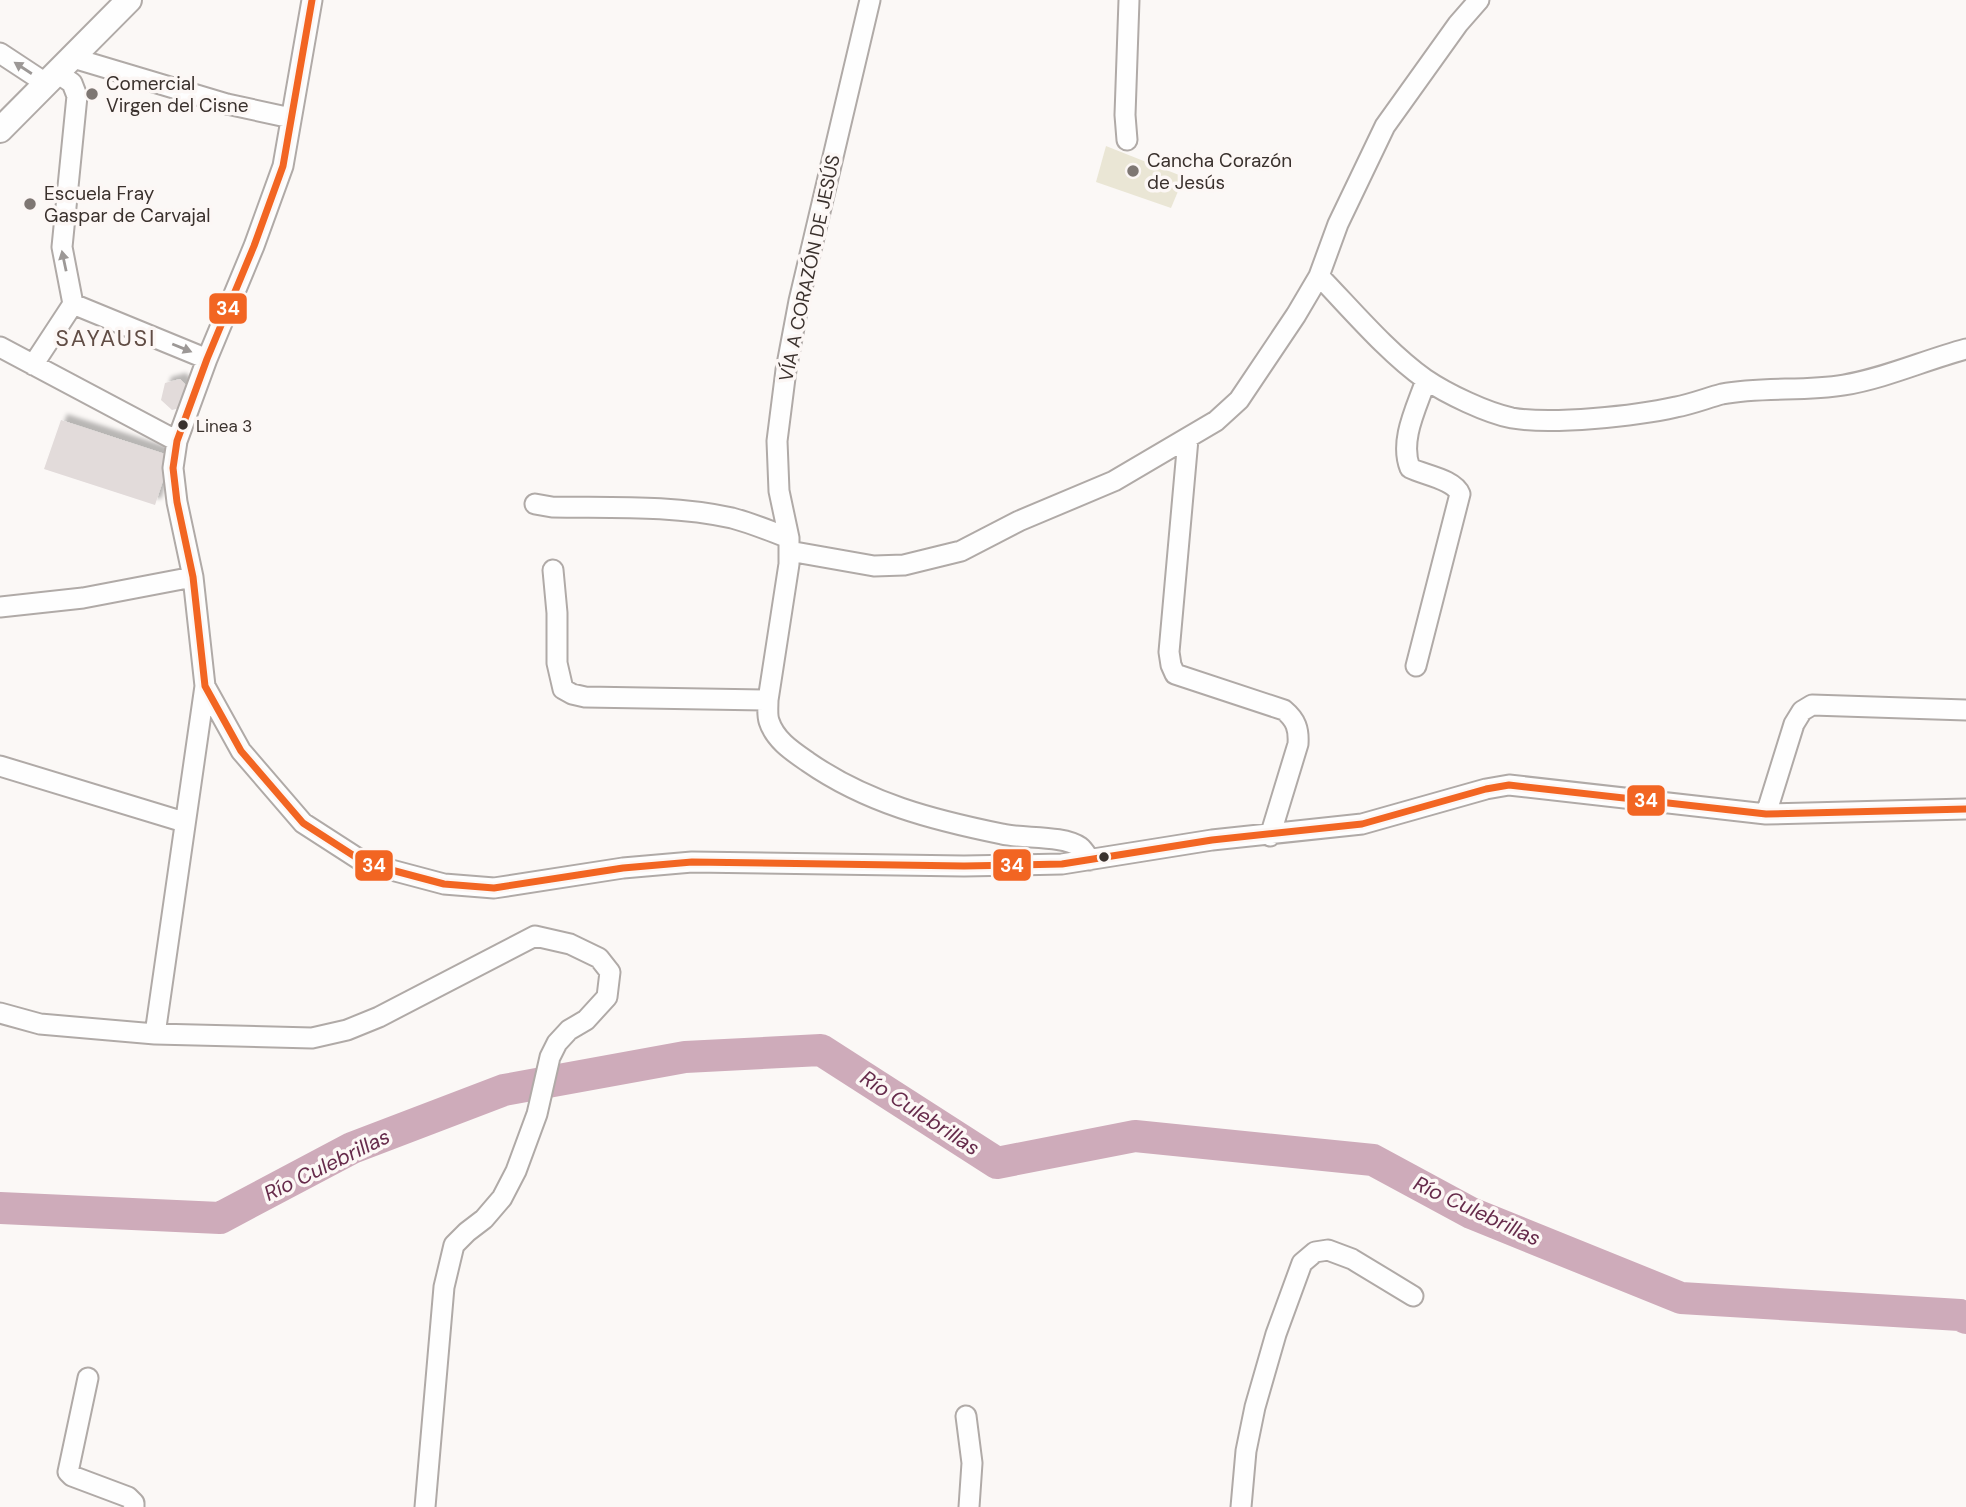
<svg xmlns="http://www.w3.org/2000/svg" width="1966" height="1507" viewBox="0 0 1966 1507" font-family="'DM Sans',sans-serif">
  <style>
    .green { fill: #eae6d5 }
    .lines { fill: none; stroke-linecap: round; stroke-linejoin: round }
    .river { stroke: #ceabba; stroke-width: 32 }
    .building { fill: #e2dbda; filter: url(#shadow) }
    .minor-casing { stroke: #b0aaa7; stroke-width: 23 }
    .major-casing { stroke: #b0aaa7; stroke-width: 28 }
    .minor { stroke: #fefefe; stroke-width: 19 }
    .major { stroke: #fefefe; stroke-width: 24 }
    .bus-1-casing { stroke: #fcf7f5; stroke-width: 12 }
    .bus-1 { stroke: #f26522; stroke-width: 7 }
    .oneway { fill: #9c9896 }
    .poi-dot { fill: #7e7773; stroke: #fcf7f5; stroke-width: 2.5 }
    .bus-dot { fill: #3a312d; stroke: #fcf7f5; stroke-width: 2.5 }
    .labels { text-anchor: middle; stroke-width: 7; stroke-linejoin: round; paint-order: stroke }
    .bus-label { font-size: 17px; fill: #3a312d; stroke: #fcf7f5; text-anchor: start }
    .poi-label { font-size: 19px; fill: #3a312d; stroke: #fcf7f5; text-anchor: start }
    .street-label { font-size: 19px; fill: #3a312d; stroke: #fcf7f5 }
    .water-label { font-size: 21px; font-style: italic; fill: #662b4b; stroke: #fcf7f5 }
    .quarter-label { font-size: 23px; letter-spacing: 2px; fill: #614d45; stroke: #fcf7f5 }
    .line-badge { stroke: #fcf7f5; stroke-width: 2.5 }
    .badge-label { font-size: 19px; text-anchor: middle; font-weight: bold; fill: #fff }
  </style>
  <defs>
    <filter id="shadow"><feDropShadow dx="6" dy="-6" stdDeviation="2" flood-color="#0004"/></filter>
  </defs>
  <rect width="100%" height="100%" fill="#fbf8f6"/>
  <path class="green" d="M1106,146L1184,177L1171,208L1096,182Z"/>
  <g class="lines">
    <path class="river" d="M0,1208L220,1218L352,1148L504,1090L685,1057L821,1050L997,1163L1135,1136L1373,1160L1471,1213L1681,1298L1960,1315L1966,1318"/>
  </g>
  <path class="building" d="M180,379L191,390L187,406L172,410L161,400L165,383Z
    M61,420L171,456L155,505L44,469Z"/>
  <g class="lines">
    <defs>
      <path id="minor" d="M312,0L283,166L254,246L207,359L177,441L173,468L177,502L193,577L205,686L241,751L303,823L365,863L444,884L494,888L623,868L692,862L964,866L1062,864L1212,840L1362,824L1486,789L1509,785L1766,814L1966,809
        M870,0L799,301L786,370L777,441L779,491L789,538V564L768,700C768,706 767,715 769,721C775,740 792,751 808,762C867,803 933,820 1002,834C1023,839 1063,835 1080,847C1084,850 1087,856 1090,860
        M0,53L47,84
        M73,58L227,104L291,118
        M1127,140L1125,115L1129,0
        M1319,276C1351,309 1388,353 1425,379C1447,394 1487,413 1512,418C1552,425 1636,416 1676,407C1692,404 1707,398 1722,394C1762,386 1804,392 1844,385C1886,378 1925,360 1966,349
        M73,304L207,359
        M0,347L177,441
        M33,365L73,304L62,247L77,96L72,83L57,73
        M1188,439L1169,652L1171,665L1175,674L1284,710C1296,720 1299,729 1298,744L1270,836
        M535,504L552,507C613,508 672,505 732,518C751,523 770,531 789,538
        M789,551L874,566L904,565L961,551L1019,521L1114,481L1216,421L1239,400L1296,315L1319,276L1338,224L1385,126L1458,24L1479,0
        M553,570L557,613V663L563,689L572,694L585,697L768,700
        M0,607L83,598L193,577
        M1416,666L1460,494C1454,479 1424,475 1410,468C1399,440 1417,407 1426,380
        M205,686L155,1034L312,1038L347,1030L379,1017L535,936L570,944L599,958L610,972L607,997L586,1020L569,1030L557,1043L550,1057L537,1114L516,1171L502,1198L484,1219L467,1232L454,1245L444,1287L425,1507
        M0,766L184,822
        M1766,814L1794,724L1802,711L1812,705L1966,710
        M0,1013L40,1024L155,1034
        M88,1378L68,1472L72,1476L128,1497L134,1503V1507
        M966,1416L972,1463L969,1507
        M1241,1507L1246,1451L1255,1407L1276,1334L1302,1263L1315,1252L1328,1250L1352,1259L1413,1296"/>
      <path id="major" d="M0,130L129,0"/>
    </defs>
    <use href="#minor" class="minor-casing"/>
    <use href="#major" class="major-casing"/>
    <use href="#minor" class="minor"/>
    <use href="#major" class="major"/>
    <defs>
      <path id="bus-1" d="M312,0L283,166L254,246L207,359L177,441L173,468L177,502L193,577L205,686L241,751L303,823L365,863L444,884L494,888L623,868L692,862L964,866L1062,864L1212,840L1362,824L1486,789L1509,785L1766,814L1966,809"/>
    </defs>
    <use href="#bus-1" class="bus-1-casing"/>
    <use href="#bus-1" class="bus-1"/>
  </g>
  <defs><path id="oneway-solid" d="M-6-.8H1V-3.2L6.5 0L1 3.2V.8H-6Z" transform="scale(1.75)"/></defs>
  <g class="oneway">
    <use href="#oneway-solid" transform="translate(23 68) rotate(-147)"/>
    <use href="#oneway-solid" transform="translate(64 261) rotate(-102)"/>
    <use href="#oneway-solid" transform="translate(182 348) rotate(22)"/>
  </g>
  <g class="poi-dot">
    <circle cx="92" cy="94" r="7"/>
    <circle cx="1133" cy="171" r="7"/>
    <circle cx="30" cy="204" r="7"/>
  </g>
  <g class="bus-dot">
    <circle cx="183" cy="425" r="6"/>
    <circle cx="1104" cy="857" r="6"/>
  </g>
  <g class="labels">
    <g class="bus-label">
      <text x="196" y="432">Linea 3</text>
    </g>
    <g class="poi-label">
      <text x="106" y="90">Comercial<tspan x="106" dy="22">Virgen del Cisne</tspan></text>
      <text x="1147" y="167">Cancha Corazón<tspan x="1147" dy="22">de Jesús</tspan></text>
      <text x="44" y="200">Escuela Fray<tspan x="44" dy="22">Gaspar de Carvajal</tspan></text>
    </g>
    <g class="street-label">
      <text transform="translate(809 268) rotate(-78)" y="7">VÍA A CORAZÓN DE JESÚS</text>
    </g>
    <g class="water-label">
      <text transform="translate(920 1113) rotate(33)" y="7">Río Culebrillas</text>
      <text transform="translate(327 1165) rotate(-26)" y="7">Río Culebrillas</text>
      <text transform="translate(1477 1211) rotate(25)" y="7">Río Culebrillas</text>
    </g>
    <g class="quarter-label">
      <text x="106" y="346">SAYAUSI</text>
    </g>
  </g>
  <g class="line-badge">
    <rect x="208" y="292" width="40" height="33" rx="7" fill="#f26522"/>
    <rect x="1626" y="784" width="40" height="33" rx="7" fill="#f26522"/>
    <rect x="992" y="848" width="40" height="34" rx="7" fill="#f26522"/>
    <rect x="354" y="849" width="40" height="33" rx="7" fill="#f26522"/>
  </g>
  <g class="badge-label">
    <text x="228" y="315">34</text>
    <text x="1646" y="807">34</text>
    <text x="1012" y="872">34</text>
    <text x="374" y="872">34</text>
  </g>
</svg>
